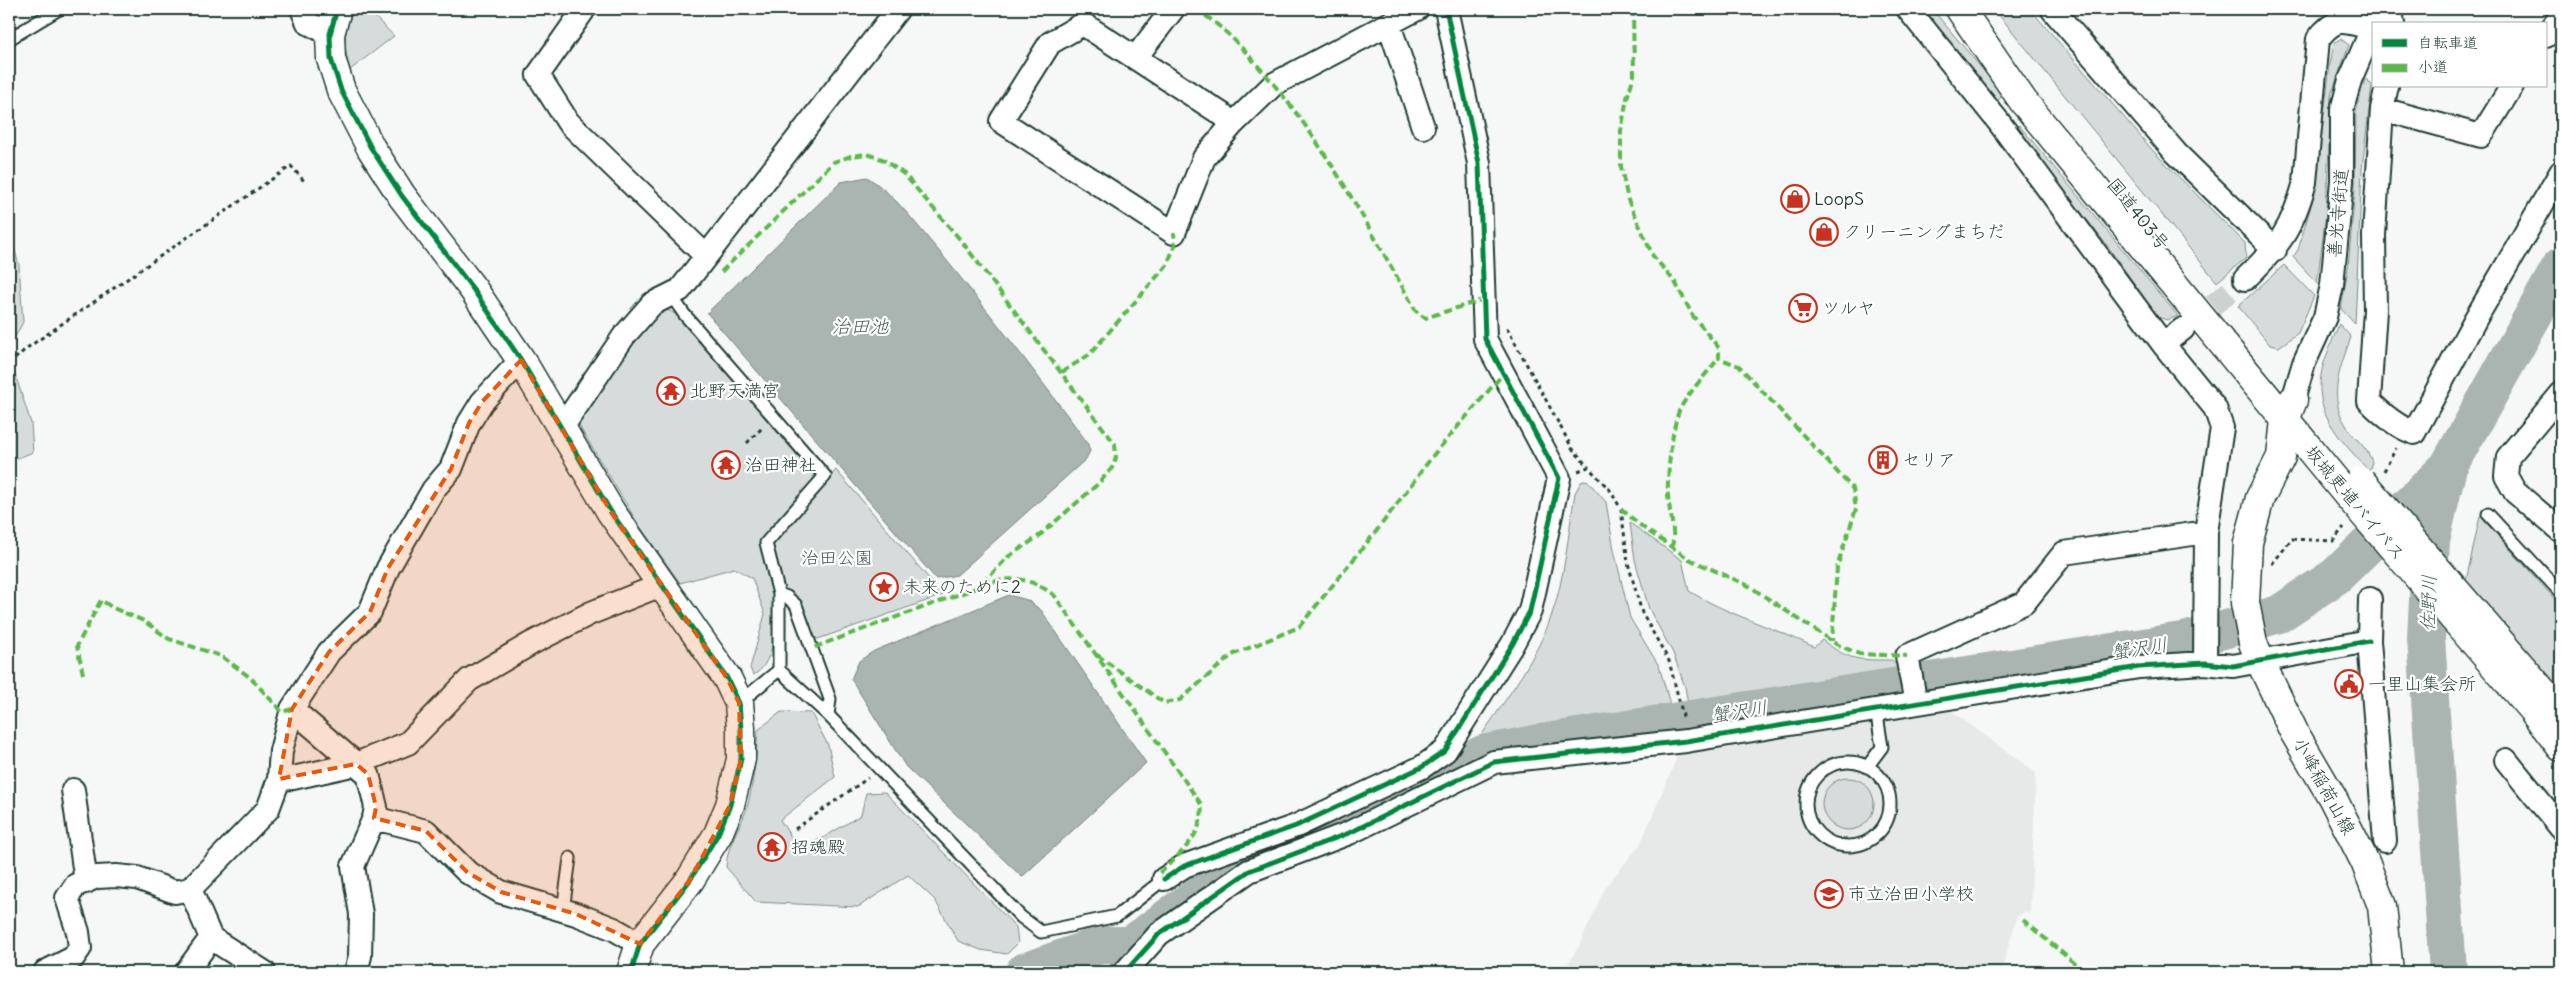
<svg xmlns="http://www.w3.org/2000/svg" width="2570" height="981" viewBox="0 0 2570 981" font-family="Delius,'Klee One',sans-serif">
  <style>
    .built { fill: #e6e9e8 }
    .green { fill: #d6dcdb; stroke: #7a8c88 }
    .water { fill: #aab5b1; stroke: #72857f }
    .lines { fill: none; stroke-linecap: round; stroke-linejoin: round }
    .stream { stroke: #72857f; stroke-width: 6 }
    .river { stroke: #aab5b1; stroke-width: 38 }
    .minor-tunnel { stroke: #cbd2d0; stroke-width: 22; stroke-dasharray: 22 11; stroke-linecap: butt }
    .service-casing { stroke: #1f3d34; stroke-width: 15 }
    .minor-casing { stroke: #1f3d34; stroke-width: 26 }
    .tertiary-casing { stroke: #1f3d34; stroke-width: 31 }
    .secondary-casing { stroke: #1f3d34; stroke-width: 31 }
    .trunk-casing { stroke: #1f3d34; stroke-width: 31 }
    .path { stroke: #1f3d34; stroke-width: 3; stroke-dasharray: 4 4; stroke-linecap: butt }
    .service { stroke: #fff; stroke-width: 11 }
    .minor { stroke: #fff; stroke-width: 22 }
    .tertiary { stroke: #fff; stroke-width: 28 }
    .secondary { stroke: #fff; stroke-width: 28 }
    .trunk { stroke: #fff; stroke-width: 28 }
    .trunk-bridge-casing { stroke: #1f3d34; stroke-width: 31; stroke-linecap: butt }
    .trunk-bridge { stroke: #fff; stroke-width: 28 }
    .quiet { stroke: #58b947; stroke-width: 4; stroke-dasharray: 8 4; stroke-linecap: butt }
    .cycleway-casing { stroke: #fff; stroke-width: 8 }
    .cycleway { stroke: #00873e; stroke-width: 5 }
    .marked { fill: #e8590c; fill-opacity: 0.2; stroke: #e8590c; stroke-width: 4; stroke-dasharray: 10 6; stroke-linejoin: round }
    .labels { text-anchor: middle; stroke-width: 4.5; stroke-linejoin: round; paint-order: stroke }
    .poi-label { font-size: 18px; fill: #1f3d34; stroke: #fff; text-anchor: start }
    .street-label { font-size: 18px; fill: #1f3d34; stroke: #fff }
    .park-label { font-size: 18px; fill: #445d55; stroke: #fff }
    .water-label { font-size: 19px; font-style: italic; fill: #49615a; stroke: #fff }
  </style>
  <rect width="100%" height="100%" fill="#f6f7f7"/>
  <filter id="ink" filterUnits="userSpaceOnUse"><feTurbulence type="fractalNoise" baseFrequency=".02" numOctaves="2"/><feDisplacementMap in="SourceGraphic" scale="10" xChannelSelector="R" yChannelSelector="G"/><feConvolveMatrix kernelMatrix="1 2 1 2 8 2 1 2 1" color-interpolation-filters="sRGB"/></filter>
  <g filter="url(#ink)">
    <path class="built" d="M1950,710L2036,773L2030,915L2025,911L2017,917L2001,972H1563L1580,944L1606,886L1640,845L1678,755Z"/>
    <path class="green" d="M354,9H367L394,36L350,70C343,44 343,34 354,9Z
      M1922,9H1932L2004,95L1997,101Z
      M1994,9H2030L2155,153L2245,243L2246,258L2217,282Z
      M2341,39L2349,45L2331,95L2326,214L2317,283L2293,257L2298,250L2314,195L2330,65L2334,43Z
      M2365,78L2372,85L2362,169L2355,324L2341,309L2348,268L2355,189L2356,112Z
      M2019,125L2178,316L2167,320L2158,317L2109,248L2015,128Z
      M9,230L19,265L23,322L9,349Z
      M2284,265L2314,296L2298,333L2279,347L2270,345L2238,306Z
      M666,309L677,315L813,473L814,480L760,542C765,563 775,588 776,610C777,629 772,667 753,675L750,668L765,614L752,578L734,568L680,583L637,522L578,424C596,396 637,318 666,309Z
      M2339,324L2351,337C2341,366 2327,396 2346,425C2354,439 2367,446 2372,462L2369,471C2344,443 2314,416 2321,375C2324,358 2333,340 2339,324Z
      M9,356L31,423L33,452L18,458L9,454Z
      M836,470L943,595L818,639L814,637L799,602L780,586L772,546Z
      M1587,480L1606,502L1614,550L1630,618L1659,666L1672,711L1512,737L1473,748C1500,706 1534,665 1551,617C1565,578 1568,535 1575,493L1581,482Z
      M2480,516L2561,606V684L2558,687L2466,581Z
      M1630,523L1682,560L1689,591C1728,615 1773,627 1814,647L1822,640C1850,661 1857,660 1892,660L1900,667L1901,675L1689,709L1685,687L1673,653L1649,609L1635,560Z
      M781,712L811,713L828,745L835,777L780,820L797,846L821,839L861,815L866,793L885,792L1016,927L1018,943L1007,954L981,950L958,941L935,900L908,875L858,907L756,902L726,867C727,844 740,829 747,808C754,782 756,756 758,730Z
      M1822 804a26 26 0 1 1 52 0a26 26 0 1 1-52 0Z"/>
    <path class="water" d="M867,177C895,194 917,226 938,250C990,313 1039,377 1087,442L1090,451L1086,459L957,575L936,579L707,313L841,182Z
      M1009,595L1027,600L1041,610L1146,763L1022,877L906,767L851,679L859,661L874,651Z"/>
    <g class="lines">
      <path class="stream" d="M1108,972L1131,945"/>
      <path class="river" d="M1024,972L1100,945H1131L1244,861L1326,826L1483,754L1540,743L2188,640L2279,614L2336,576L2448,467
        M2448,972L2426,638L2431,540L2448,467L2561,266"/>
      <path class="minor-tunnel" d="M2187,326L2245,279"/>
      <defs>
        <path id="service" d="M9,39L59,9
          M671,295L684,314L825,476L766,543L779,594V670
          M2488,514L2561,593
          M779,594L787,597L796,605L830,699L828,715
          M739,703L779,670L828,715L1021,917L1041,932L1117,916L1164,879
          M1806 804a42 42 0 1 1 84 0a42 42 0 1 1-84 0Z
          M1867,767L1882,747L1876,709
          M563,911L570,858"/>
        <path id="minor" d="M302,9L308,23L330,34
          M1908,9L1998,121L2163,344L2215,408L2222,428L2206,532L2205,663
          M2052,9L2176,153L2275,250
          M2391,9L2393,24
          M583,11L538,75L568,122L705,255
          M1389,24L1423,127
          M2546,36L2561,16
          M1136,57L1173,9
          M2387,86L2382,109L2374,235L2375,310L2369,401C2383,415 2396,426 2414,433L2476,318L2561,172
          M2382,109L2481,136L2512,86
          M1232,125L1223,115L1083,24L1050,43L1001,121L1174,233L1204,158L1232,125L1274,84L1417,9
          M2245,279C2280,245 2292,229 2305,182L2318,39C2337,14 2345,22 2371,28
          M2163,344L2183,329
          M2561,394L2508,457L2506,476L2515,492L2561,531
          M2293,400L2304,363L2325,317L2332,285L2342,181V110L2350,80L2374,24
          M561,429L624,336L652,304L680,290L898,9
          M2370,599L2369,641L2385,841
          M1916,703L1907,656L2024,603L2064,553L2206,532
          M292,709L368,774L376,807L374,818L353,866L361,914L360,956L356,972
          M2506,760L2561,828
          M279,779L293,778L356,764L408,743L469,680L532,643L591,613L661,585
          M73,790L86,882
          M374,818L426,831L467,872L501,892L576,914L614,929L640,944
          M1164,879L1184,866L1296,826L1422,767L1445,751L1512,645L1530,611L1559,478L1485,339L1479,163L1446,9
          M190,889L211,938L264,972
          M45,972L73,958L80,948L78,932L67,898L76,885L97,877L116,876L137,878L175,892L190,889L268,809L279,779L281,751L292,709L329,652L370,612L388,568L433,490L451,469L469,423L482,402L521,360
          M186,972L211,938
          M1125,972L1159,934L1249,871L1349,833L1494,762L1686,741L2139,667L2205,663L2233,666L2369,641"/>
        <path id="tertiary" d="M337,9L330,34L331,59L341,90L371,148L402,196L473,289L521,360L611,512L727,678L739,703L741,729V759L730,805L718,834L690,880L640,944L631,972"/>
        <path id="secondary" d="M2293,400L2285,420L2281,457L2260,498L2248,543L2245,603L2253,643L2260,661L2294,732L2332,797L2365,862L2382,906L2389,972"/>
        <path id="trunk" d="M1960,9L2023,101L2349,497
          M2535,713L2561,747"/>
      </defs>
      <use href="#service" class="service-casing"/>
      <use href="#minor" class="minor-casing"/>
      <use href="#tertiary" class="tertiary-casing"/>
      <use href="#secondary" class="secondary-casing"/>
      <use href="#trunk" class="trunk-casing"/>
      <path class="path" d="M1507,328L1572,448L1588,467
        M9,364L27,348L291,166L304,181
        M747,443L762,428
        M1578,471L1588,467L1610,490L1621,509L1628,563L1642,613L1669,661L1684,720
        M2384,471L2396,448
        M2272,564L2292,539L2333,541L2344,527
        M795,829L868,778"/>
      <use href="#service" class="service"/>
      <use href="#minor" class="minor"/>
      <use href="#tertiary" class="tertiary"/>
      <use href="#secondary" class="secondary"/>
      <use href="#trunk" class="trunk"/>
      <defs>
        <path id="trunk-bridge" d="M2361,481L2551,701
          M2350,498L2535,713"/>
      </defs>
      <use href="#trunk-bridge" class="trunk-bridge-casing"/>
      <use href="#trunk-bridge" class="trunk-bridge"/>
      <path class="quiet" d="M1195,9C1219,23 1239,44 1257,65C1323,138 1367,225 1416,311L1425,318L1482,300
        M1633,9L1634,75L1627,98L1621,131V167L1628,200L1653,256L1675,282L1693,316L1719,348V358L1739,366L1853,489L1856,509L1837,567L1832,641
        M721,272L834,162L851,156L867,154L882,159L904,174L963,243L1115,444L1116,458L1112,468L1098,484L1039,536L1008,557L979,587L812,648
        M1062,372L1089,355L1167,265L1175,245L1174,233
        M1621,509L1645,529L1689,559L1749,586L1836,644L1859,654L1907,656
        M1672,548C1676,529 1669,513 1668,495C1667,476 1672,422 1681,407C1691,390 1706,374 1719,358
        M982,585C1011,576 1028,576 1054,595L1201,804C1206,832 1179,856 1159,873L1164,879
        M1097,655L1164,703L1180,700L1232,655L1299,627L1378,529L1435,453L1503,374
        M83,674L77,646L101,600L113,608L144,621L169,639L221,656L251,678L282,712L292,709
        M2023,920L2085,972"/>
      <defs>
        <path id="cycleway" d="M337,9L330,34L331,59L341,90L371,148L402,196L473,289L521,360L611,512L727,678L739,703L741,729V759L730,805L718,834L690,880L640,944L631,972
          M1164,879L1184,866L1296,826L1422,767L1445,751L1512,645L1530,611L1559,478L1485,339L1479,163L1446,9
          M1125,972L1159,934L1249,871L1349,833L1494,762L1686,741L2139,667L2205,663L2233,666L2369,641"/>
      </defs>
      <use href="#cycleway" class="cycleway-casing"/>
      <use href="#cycleway" class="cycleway"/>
    </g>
  </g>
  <path class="marked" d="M521,360L611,512L727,678L739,703L741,759L730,805L690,880L640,944L576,914L501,892L467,872L426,831L374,818L376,807L368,774L356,764L279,779L292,709L329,652L370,612L388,568L451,469L469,423L482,402Z"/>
  <defs>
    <symbol id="shop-ring" viewBox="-11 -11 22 22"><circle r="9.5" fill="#fff" stroke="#c8321e" stroke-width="1.5"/><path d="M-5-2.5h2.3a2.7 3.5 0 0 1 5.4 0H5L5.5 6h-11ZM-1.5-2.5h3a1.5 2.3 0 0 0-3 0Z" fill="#c8321e"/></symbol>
    <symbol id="supermarket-ring" viewBox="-11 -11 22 22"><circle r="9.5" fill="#fff" stroke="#c8321e" stroke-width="1.5"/><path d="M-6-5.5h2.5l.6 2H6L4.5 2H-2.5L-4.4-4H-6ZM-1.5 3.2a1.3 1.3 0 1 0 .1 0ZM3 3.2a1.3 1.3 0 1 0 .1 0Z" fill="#c8321e"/></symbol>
    <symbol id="temple-ring" viewBox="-11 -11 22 22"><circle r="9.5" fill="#fff" stroke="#c8321e" stroke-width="1.5"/><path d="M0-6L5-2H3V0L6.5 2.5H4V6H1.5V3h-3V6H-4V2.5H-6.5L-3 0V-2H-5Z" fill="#c8321e"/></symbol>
    <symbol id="building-ring" viewBox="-11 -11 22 22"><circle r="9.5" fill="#fff" stroke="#c8321e" stroke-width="1.5"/><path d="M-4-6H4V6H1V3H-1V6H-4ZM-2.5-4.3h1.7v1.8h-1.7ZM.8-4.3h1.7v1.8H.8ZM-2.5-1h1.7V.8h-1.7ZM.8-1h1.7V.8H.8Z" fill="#c8321e"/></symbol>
    <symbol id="sight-ring" viewBox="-11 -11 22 22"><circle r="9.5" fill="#fff" stroke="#c8321e" stroke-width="1.5"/><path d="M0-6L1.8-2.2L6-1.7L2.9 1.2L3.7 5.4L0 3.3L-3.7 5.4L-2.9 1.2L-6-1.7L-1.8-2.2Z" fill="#c8321e"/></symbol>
    <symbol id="civic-ring" viewBox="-11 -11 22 22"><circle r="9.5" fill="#fff" stroke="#c8321e" stroke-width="1.5"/><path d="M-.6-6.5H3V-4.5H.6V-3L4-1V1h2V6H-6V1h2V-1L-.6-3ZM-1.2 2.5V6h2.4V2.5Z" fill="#c8321e"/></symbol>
    <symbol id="school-ring" viewBox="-11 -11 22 22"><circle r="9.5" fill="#fff" stroke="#c8321e" stroke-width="1.5"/><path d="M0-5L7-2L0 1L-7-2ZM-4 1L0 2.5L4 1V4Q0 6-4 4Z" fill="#c8321e"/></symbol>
  </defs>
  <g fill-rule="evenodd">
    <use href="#shop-ring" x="1779" y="183" width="32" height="32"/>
    <use href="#shop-ring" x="1808" y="216" width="32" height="32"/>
    <use href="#supermarket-ring" x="1787" y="292" width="32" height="32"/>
    <use href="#temple-ring" x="655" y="375" width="32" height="32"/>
    <use href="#building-ring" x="1867" y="444" width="32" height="32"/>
    <use href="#temple-ring" x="710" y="449" width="32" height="32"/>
    <use href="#sight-ring" x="868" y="571" width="32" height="32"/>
    <use href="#civic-ring" x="2333" y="668" width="32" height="32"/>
    <use href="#temple-ring" x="756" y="831" width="32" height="32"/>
    <use href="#school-ring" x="1813" y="878" width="32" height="32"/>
  </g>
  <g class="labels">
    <g class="poi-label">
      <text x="1814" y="205">LoopS</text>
      <text x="1843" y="238">クリーニングまちだ</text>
      <text x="1822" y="314">ツルヤ</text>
      <text x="690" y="397">北野天満宮</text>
      <text x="1902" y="466">セリア</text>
      <text x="745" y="471">治田神社</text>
      <text x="903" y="593">未来のために2</text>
      <text x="2368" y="690">一里山集会所</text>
      <text x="791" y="853">招魂殿</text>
      <text x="1848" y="900">市立治田小学校</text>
    </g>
    <g class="street-label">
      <text transform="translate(2338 213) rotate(-85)" y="6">善光寺街道</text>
      <text transform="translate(2138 214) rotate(51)" y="6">国道403号</text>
      <text transform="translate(2355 503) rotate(50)" y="6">坂城更埴バイパス</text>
      <text transform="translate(2324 786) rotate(61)" y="6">小峰稲荷山線</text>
    </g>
    <g class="park-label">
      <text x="837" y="564">治田公園</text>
    </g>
    <g class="water-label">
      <text x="860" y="333">治田池</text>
      <text transform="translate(2428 603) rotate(-88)" y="7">佐野川</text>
      <text transform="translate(2139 648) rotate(-9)" y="7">蟹沢川</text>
      <text transform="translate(1739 711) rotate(-9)" y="7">蟹沢川</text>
    </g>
  </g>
  <rect width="2570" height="981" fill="none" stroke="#fff" stroke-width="30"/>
  <rect x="15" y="15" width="2540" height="951" fill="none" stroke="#1f3d34" stroke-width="2" filter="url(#ink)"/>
  <rect x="2372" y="22" width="175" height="65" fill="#ffffff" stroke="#a5b1ae"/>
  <rect x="2382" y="39" width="25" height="8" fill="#00873e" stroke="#a5b1ae"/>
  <text x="2418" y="48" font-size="15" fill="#1f3d34">自転車道</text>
  <rect x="2382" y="64" width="25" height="8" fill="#58b947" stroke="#a5b1ae"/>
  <text x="2418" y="72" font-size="15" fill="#1f3d34">小道</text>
</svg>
